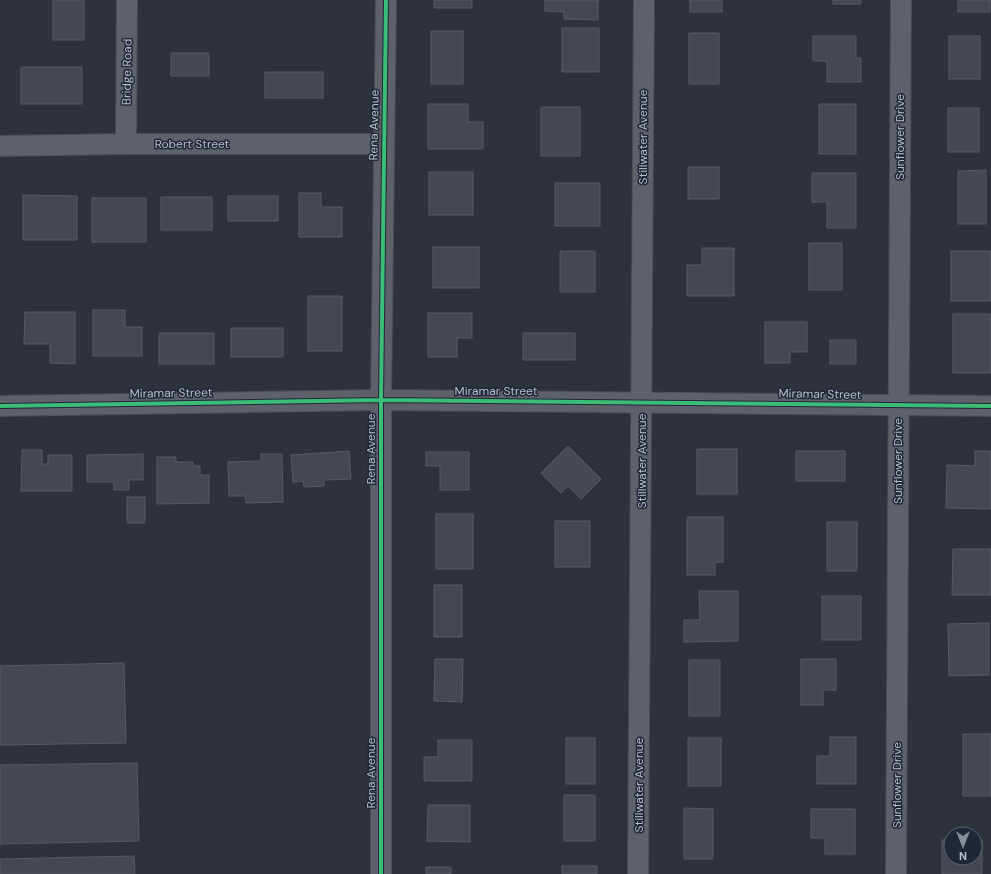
<svg xmlns="http://www.w3.org/2000/svg" width="991" height="874" viewBox="0 0 991 874" font-family="'DM Sans',sans-serif">
  <style>
    .building { fill: #454850; stroke: #565a63 }
    .lines { fill: none; stroke-linecap: round; stroke-linejoin: round }
    .minor-casing { stroke: #4a4d54; stroke-width: 22 }
    .minor { stroke: #5e6169; stroke-width: 20 }
    .cycleway-casing { stroke: #202736; stroke-width: 6 }
    .cycleway { stroke: #3abd76; stroke-width: 4 }
    .labels { text-anchor: middle; stroke-width: 3; stroke-linejoin: round; paint-order: stroke }
    .street-label { font-size: 12px; fill: #b9becb; stroke: #202736 }
  </style>
  <rect width="100%" height="100%" fill="#2e323b"/>
  <path class="building" d="M53,0H84V40H53Z
    M434,0H472V8H434Z
    M545,0H598V20L564,19V12L545,11Z
    M690,0H722V12H690Z
    M833,0H861V4H833Z
    M958,0H990V12H958Z
    M562,28H599V72H562Z
    M431,31H463V84H431Z
    M689,33H719V84H689Z
    M813,36H856V58H861V82H827V61H813Z
    M949,36H980V79H949Z
    M171,53H209V76H171Z
    M21,67H82V104H21Z
    M265,72H323V98H265Z
    M428,104H468V122H483V149H428Z
    M819,104H856V154H819Z
    M541,107H580V156H541Z
    M948,108H979V152H948Z
    M688,167H719V199H688Z
    M986,170V224H958V171Z
    M429,172H473V215H429Z
    M812,173H856V228H827V202H812Z
    M555,183H600V226H555Z
    M299,193H321V207H342V237H299Z
    M23,195L77,196V240H23Z
    M228,196H278V221H228Z
    M161,197H212V230H161Z
    M92,198H146V242H92Z
    M809,243H842V290H809Z
    M433,247H479V288H433Z
    M702,248H734V296H687V265H702Z
    M560,251H595V292H560Z
    M951,251H991V301H951Z
    M308,296H342V351H308Z
    M93,310H125V327H142V356H93Z
    M25,312H75V364L50,363V344H24Z
    M428,313H472V338H457V357H428Z
    M953,314H991V373H953Z
    M765,322H807V352H790V363H765Z
    M231,328H283V357H231Z
    M159,333H214V364H159Z
    M523,333H575V360H523Z
    M830,340H856V364H830Z
    M568,446L601,479L581,499L568,486L561,493L541,473Z
    M697,449H737V494H697Z
    M22,450H42V464H48V455H72V491H21Z
    M349,451L351,479L324,480V486L304,487L303,481L293,482L291,455Z
    M796,451H845V481H796Z
    M975,451H991V509L946,508L947,465L975,466Z
    M426,452H469V490H440V466H426Z
    M143,454V480H129V490H114V482H87V455Z
    M261,454H282L283,502L246,503L245,496H229L228,462L261,461Z
    M157,457H176V462H193V466H200V475H209V503L157,504Z
    M127,497H145V523H127Z
    M436,514H473V569H436Z
    M687,517H723V562H715V575H687Z
    M555,521H590V567H555Z
    M827,522H857V571H827Z
    M953,549H991V595H952Z
    M434,585H462V637H434Z
    M699,591H738V641L684,642V620H700Z
    M822,596H861V640H822Z
    M989,623V675L949,676L948,624Z
    M435,659H463L462,702L434,701Z
    M801,659H836V690H823V705H801Z
    M689,660H720V716H689Z
    M124,663L126,743L0,745V666Z
    M963,734H991V796H963Z
    M830,737H856V784H817V756H830Z
    M566,738H595V784H566Z
    M688,738H721V786H688Z
    M438,740H472V781H424V757H438Z
    M137,763L139,841L0,844V765Z
    M564,795H595V841H564Z
    M428,805H470V842L427,841Z
    M684,808L713,809V859H684Z
    M811,809H855V854H825V838H811Z
    M942,840H951V858H975V840H982V874H942Z
    M134,856L135,874H0V859Z
    M562,866H597V874H562Z
    M426,867H451V874H426Z"/>
  <g class="lines">
    <defs>
      <path id="minor" d="M126,144L127,0
        M0,146L126,144H384
        M0,406L381,400L991,406
        M381,874V400L386,0
        M638,874L644,0
        M896,874L901,0"/>
    </defs>
    <use href="#minor" class="minor-casing"/>
    <use href="#minor" class="minor"/>
    <defs>
      <path id="cycleway" d="M0,406L381,400L991,406
        M381,874V400L386,0"/>
    </defs>
    <use href="#cycleway" class="cycleway-casing"/>
    <use href="#cycleway" class="cycleway"/>
  </g>
  <g class="labels">
    <g class="street-label">
      <text transform="translate(127 72) rotate(-89)" y="4">Bridge Road</text>
      <text transform="translate(374 125) rotate(-89)" y="4">Rena Avenue</text>
      <text transform="translate(643 137) rotate(-90)" y="4">Stillwater Avenue</text>
      <text transform="translate(900 137) rotate(-90)" y="4">Sunflower Drive</text>
      <text x="192" y="148">Robert Street</text>
      <text x="496" y="395">Miramar Street</text>
      <text transform="translate(171 393) rotate(-1)" y="4">Miramar Street</text>
      <text transform="translate(820 394) rotate(1)" y="4">Miramar Street</text>
      <text transform="translate(371 449) rotate(-90)" y="4">Rena Avenue</text>
      <text transform="translate(642 461) rotate(-90)" y="4">Stillwater Avenue</text>
      <text transform="translate(898 461) rotate(-90)" y="4">Sunflower Drive</text>
      <text transform="translate(371 773) rotate(-90)" y="4">Rena Avenue</text>
      <text transform="translate(639 785) rotate(-90)" y="4">Stillwater Avenue</text>
      <text transform="translate(897 785) rotate(-90)" y="4">Sunflower Drive</text>
    </g>
  </g>
  <g transform="translate(963 846) rotate(180)"><circle r="19" fill="#202736" stroke="#5d6372"/>
  <path d="M0-3L7 15L0 10L-7 15Z" fill="#888d99"/>
  <text y="-6" font-size="11" font-weight="bold" text-anchor="middle" fill="#b9becb">N</text>
  </g>
</svg>
